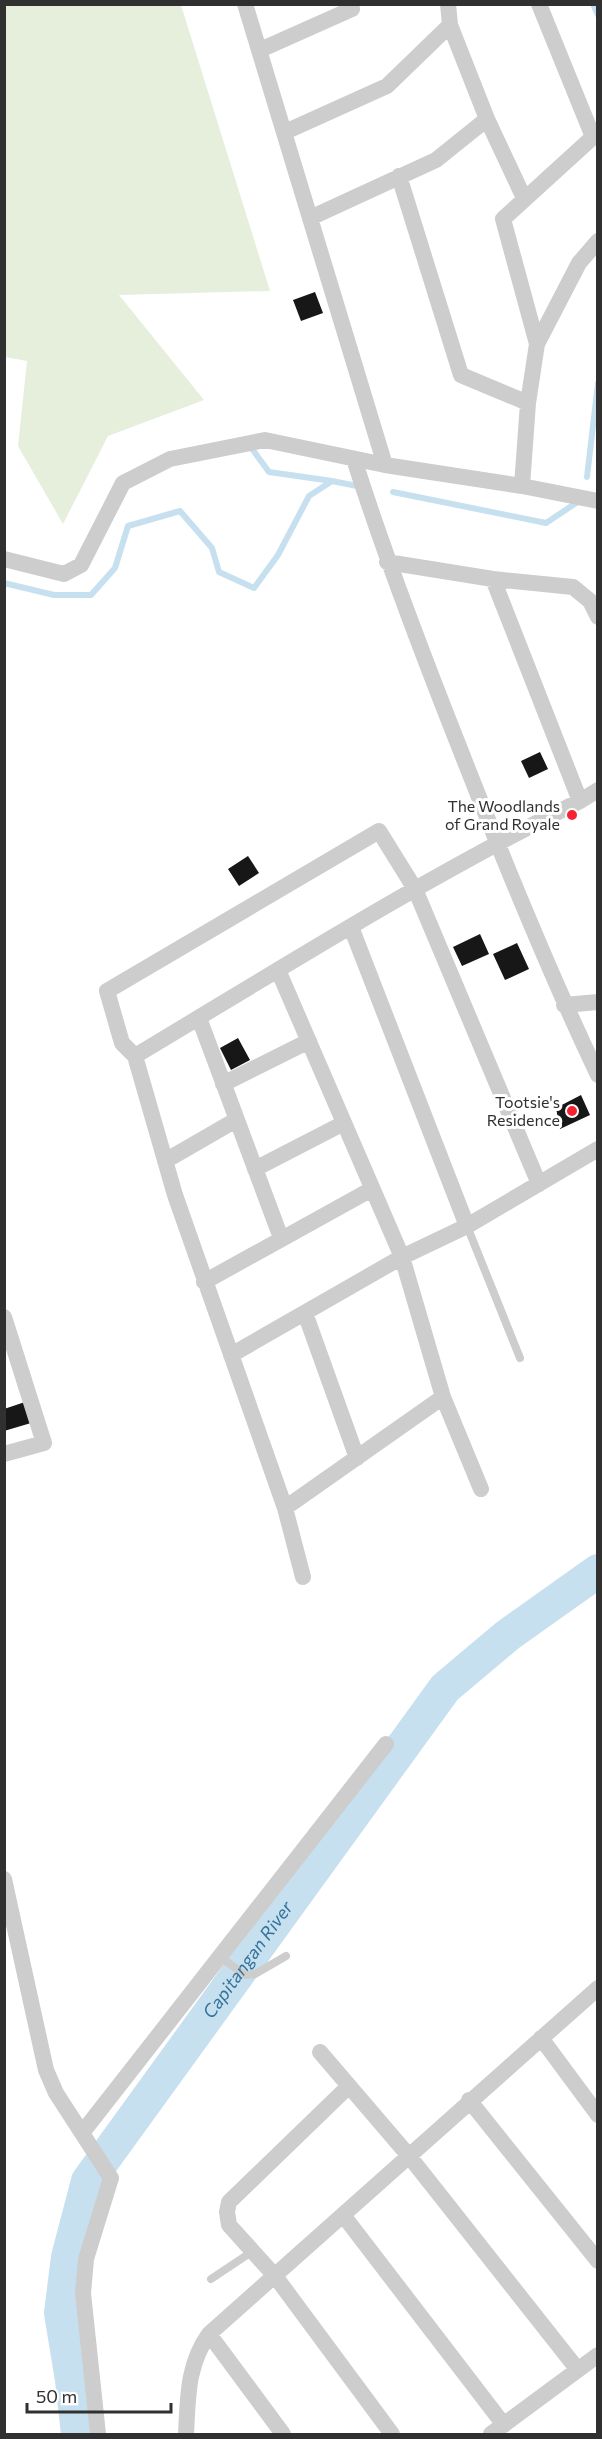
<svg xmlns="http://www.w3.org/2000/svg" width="602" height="2439" viewBox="0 0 602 2439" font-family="Commissioner,sans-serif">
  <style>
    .green { fill: #e6eedc }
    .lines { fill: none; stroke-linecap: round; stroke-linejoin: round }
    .stream { stroke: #c7e0ef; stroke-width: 6 }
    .river { stroke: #c7e0ef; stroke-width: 34 }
    .building { fill: #171717 }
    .service { stroke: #cdcdcd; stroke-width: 8 }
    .minor { stroke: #cdcdcd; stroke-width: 16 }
    .poi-dot { fill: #f62232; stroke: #fff; stroke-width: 2 }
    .labels { text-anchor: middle; stroke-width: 6; stroke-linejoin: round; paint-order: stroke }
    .poi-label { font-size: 16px; fill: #303030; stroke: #fff; text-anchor: end }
    .water-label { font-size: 18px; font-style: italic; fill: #35739a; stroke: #fff }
  </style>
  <rect width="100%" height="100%" fill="#fff"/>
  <path class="green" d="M4,5H181L270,291L119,295L204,400L108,436L63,524L18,446L27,361L5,357Z"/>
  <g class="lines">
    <path class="stream" d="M593,4L598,15
      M250,446L269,472L332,481
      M587,477L598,383
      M393,492L546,523L576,503
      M4,583L54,595H91L115,568L128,526L180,511L212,548L219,572L254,588L278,555L309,496L332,481L357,486"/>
    <path class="river" id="s1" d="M78,2434L72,2380L61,2313L68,2257L88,2181L445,1688L508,1635L598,1571"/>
  </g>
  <path class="building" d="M315,292L323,313L301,321L293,300Z
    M540,752L548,769L529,778L521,761Z
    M248,856L259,873L239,886L228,869Z
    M480,934L489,954L462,966L453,947Z
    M517,943L529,969L505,980L493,954Z
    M238,1038L250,1060L231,1070L220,1048Z
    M581,1095L590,1115L560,1129L556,1108Z
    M25,1402L31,1423L4,1431V1409Z"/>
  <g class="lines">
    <path class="service" d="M467,1226L520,1358
      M219,1956L245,1975L255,1974L286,1956
      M211,2279L253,2251"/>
    <path class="minor" d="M448,4L450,25L487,119L524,198
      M260,50L352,9L350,4
      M285,132L387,86L450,25
      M399,176L461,375L528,403
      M310,218L436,160L487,119
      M537,344L579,263L598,241
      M354,459C385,557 422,653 460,749C503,859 547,968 598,1075
      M385,465L522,486L598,501
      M522,486L528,403L537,344L503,219L593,137L539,4
      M4,559L64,574L81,565L123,483L170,459L265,440L385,465L245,4
      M493,579L573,587L590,601L598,617
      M580,801L598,790
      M351,927L467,1226
      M278,970L402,1257L443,1397L481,1489
      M564,1005L598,1002
      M199,1018L281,1238
      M135,1056C282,968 426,877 580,801L493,579L387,562
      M223,1084L309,1041
      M165,1161L236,1120
      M255,1169L344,1123
      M204,1282L372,1189
      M305,1313L357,1458
      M4,1317L44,1443L4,1454
      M231,1355L402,1257L467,1226L598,1149
      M285,1508L443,1397
      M303,1577L285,1508L175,1195L135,1056L122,1043L107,991L379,831L415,889L539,1184
      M4,1879L46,2070L56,2093L111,2178L86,2259L83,2293L98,2434
      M541,2038L598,2115
      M320,2052L409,2156L578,2370
      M349,2086L229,2202L227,2212L229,2225L275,2276L392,2434
      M469,2100L598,2261
      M82,2133L386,1744
      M343,2215L504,2425
      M209,2334L283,2434
      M186,2434C188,2398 187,2365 209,2334L598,1988
      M491,2434L598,2355"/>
  </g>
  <g class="poi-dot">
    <circle cx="572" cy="815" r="6"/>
    <circle cx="572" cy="1111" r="6"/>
  </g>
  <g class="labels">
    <g class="poi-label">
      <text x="560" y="812">The Woodlands<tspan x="560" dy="18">of Grand Royale</tspan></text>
      <text x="560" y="1108">Tootsie's<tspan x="560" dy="18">Residence</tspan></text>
    </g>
    <g class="water-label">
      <text dy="6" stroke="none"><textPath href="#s1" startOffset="530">Capitangan River</textPath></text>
    </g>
  </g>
  <rect width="602" height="2439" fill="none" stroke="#303030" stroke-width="12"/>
  <path d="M27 2403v9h144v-9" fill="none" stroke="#303030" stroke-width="3"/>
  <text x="36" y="2403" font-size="18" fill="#303030" stroke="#ffffff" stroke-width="4.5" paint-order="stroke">50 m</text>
</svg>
